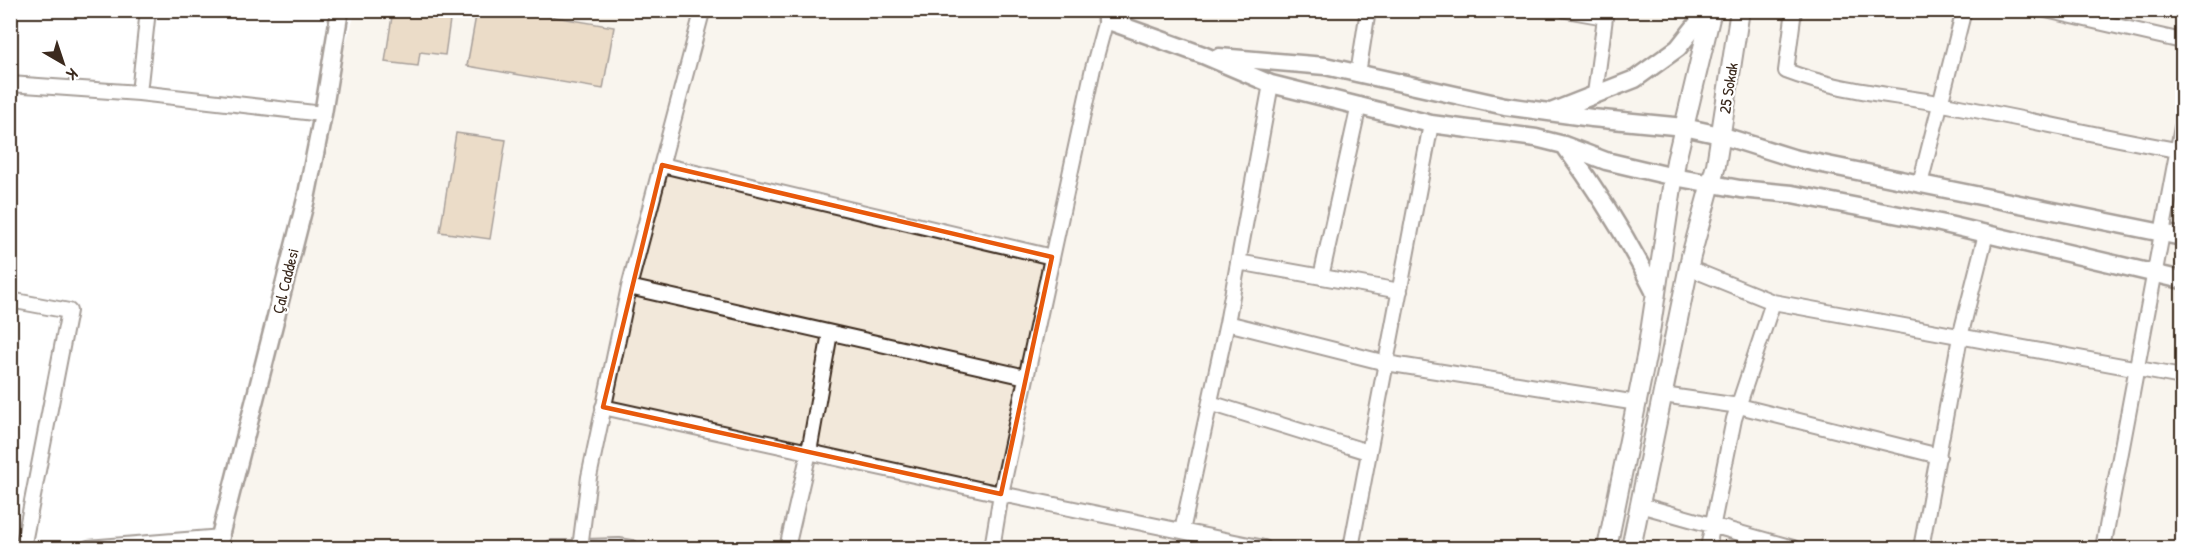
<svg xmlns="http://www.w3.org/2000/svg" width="2193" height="559" viewBox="0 0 2193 559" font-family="'Patrick Hand',sans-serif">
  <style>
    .built { fill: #f2e8da }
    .building { fill: #d3b185; stroke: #3b2a1e; stroke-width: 1.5 }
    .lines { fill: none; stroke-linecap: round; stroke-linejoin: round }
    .minor-casing { stroke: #3b2a1e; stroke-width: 18 }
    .tertiary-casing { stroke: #3b2a1e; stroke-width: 21 }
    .secondary-casing { stroke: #3b2a1e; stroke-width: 22 }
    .minor { stroke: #fff; stroke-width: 14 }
    .tertiary { stroke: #fff; stroke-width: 16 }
    .secondary { stroke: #fff; stroke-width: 18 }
    .marked { fill: none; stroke: #e8590c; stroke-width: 4.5; stroke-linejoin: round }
    .labels { text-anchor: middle; stroke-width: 4.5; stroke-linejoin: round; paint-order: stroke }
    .street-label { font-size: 16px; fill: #3b2a1e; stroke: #fff }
  </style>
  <rect width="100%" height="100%" fill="#fff"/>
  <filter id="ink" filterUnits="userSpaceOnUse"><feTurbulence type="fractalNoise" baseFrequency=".0167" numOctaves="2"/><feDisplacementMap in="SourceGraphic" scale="12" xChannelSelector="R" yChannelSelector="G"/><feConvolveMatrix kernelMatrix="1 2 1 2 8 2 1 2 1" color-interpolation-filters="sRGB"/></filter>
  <g filter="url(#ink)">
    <path class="built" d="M356,11H2182V548H217L323,114Z"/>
    <path class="building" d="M393,10H431L451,13L445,55L420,52L418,66L385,62Z
      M477,10H514L614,27L603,89L467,66Z
      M456,133L506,140L490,239L440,232Z"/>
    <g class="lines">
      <defs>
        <path id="minor" d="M1566,10L1605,17
          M1794,10L1786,71C1838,91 1889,94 1943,104C2023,118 2102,137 2182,151
          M2046,10L2182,41
          M1358,74L1368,10
          M10,84L139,93L323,114
          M139,93L148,10
          M1595,94L1606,10
          M662,165L1052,257
          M1920,184L1964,10
          M1238,262L1400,291
          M1689,268L1773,302L2182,377
          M1321,277L1359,105
          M629,287L1026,377
          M10,300L69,311L23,548
          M1227,323L1386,363L1637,403
          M1663,395L1739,406L1939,456
          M1210,403L1368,452
          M603,407L1001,494L1264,548
          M1640,505L1793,548
          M1182,531L1227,323L1271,84
          M88,548L222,537
          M552,548L619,546L632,548
          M580,548L589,477L629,287L701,16V10
          M787,548L809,452L830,333
          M992,548L1001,494L1093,68L1106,20
          M1351,548L1431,124
          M1708,548L1734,419L1773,302
          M1921,548L1960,337L1986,234
          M2103,548L2182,127"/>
        <path id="tertiary" d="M1108,10L1106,20L1203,55L1271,84L1431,124L1536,138L1564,145L1606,161L1674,177L1740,189L1792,194L1940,223L2182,280
          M1219,57L1325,66L1505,106L1592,118L1684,127L1720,135L1793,158L2182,237
          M1551,112L1635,79L1678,48L1708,10
          M1564,145C1599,193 1630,242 1656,295
          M217,548L306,199L323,114L340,10"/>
        <path id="secondary" d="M1607,548L1647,352L1676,161L1712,10
          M1631,548L1691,256L1716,165L1740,10"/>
      </defs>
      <use href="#minor" class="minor-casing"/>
      <use href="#tertiary" class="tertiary-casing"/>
      <use href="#secondary" class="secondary-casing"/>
      <use href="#minor" class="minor"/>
      <use href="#tertiary" class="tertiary"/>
      <use href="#secondary" class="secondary"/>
    </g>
  </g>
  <path d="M0 0H2193V559H0ZM662,165L1052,257L1001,494L603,407Z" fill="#fff" fill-opacity=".55" fill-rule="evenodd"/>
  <path class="marked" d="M662,165L1052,257L1001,494L603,407Z"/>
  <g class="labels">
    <g class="street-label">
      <text transform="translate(1728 88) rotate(-81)" y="6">25 Sokak</text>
      <text transform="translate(285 281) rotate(-76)" y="6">Çal Caddesi</text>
    </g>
  </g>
  <rect width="2193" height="559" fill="none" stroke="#fff" stroke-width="36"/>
  <rect x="18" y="18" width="2157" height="523" fill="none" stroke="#3b2a1e" stroke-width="2" filter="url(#ink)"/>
  <g transform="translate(63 63) rotate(141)" stroke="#ffffff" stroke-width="4.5" paint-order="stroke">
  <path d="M0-4.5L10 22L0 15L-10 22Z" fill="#3b2a1e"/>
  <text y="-9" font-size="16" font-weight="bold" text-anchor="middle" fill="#3b2a1e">K</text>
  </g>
</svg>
